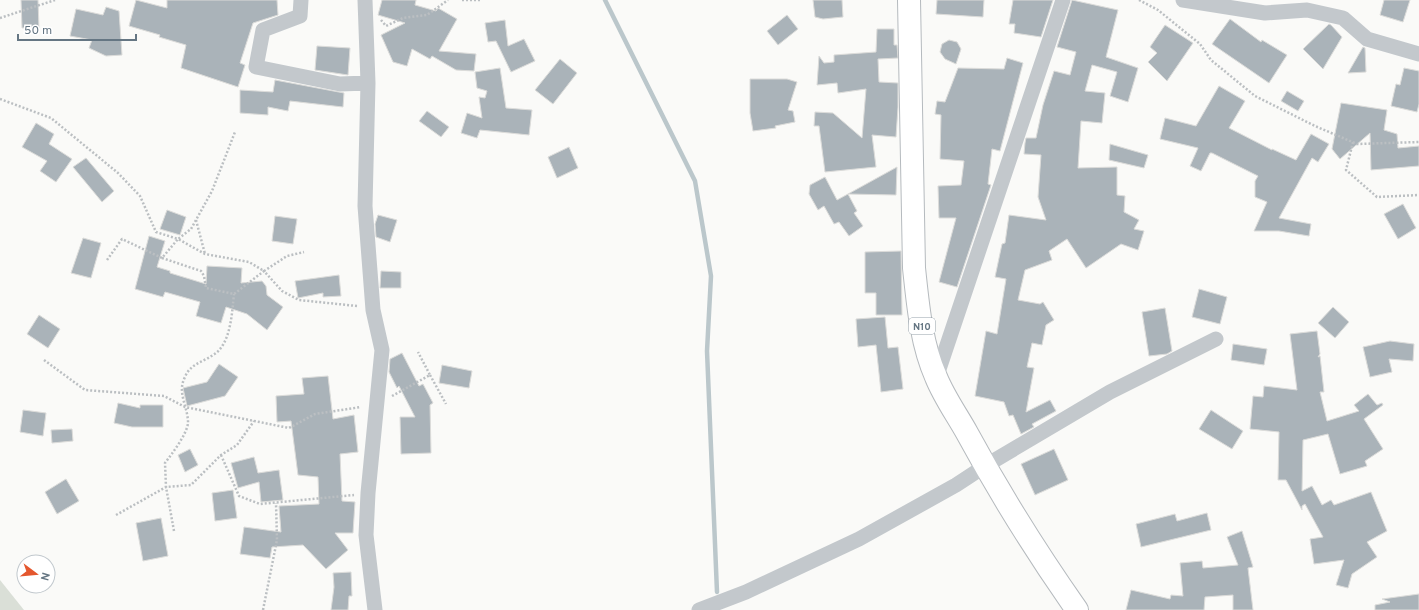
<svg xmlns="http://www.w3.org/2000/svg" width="1419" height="610" viewBox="0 0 1419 610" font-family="Overpass,sans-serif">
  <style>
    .green { fill: #dadfd7 }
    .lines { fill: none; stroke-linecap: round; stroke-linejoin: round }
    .stream { stroke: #bbc7cb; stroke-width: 4.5 }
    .building { fill: #aab3b9; stroke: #dcdcda }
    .primary-casing { stroke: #b5babe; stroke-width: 24 }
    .path { stroke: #bbbfc2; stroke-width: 2.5; stroke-dasharray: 2 2; stroke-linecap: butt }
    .street { stroke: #c3c8cc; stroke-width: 15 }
    .primary { stroke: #fff; stroke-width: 22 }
    .labels { text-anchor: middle; stroke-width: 4; stroke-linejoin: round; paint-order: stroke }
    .shield { fill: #fff; stroke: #939fa8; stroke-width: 1 }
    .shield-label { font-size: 10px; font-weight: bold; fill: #657683 }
  </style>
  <rect width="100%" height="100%" fill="#fafaf8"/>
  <path class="green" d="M0,580L24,610H0Z"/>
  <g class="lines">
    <path class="stream" d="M605,0L695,181L711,276L707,351L717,592"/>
  </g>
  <path class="building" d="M21,0H38L39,28H22Z
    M136,0L167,8V0H277L278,15L253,23L240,63L245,65L238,87L181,68L186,45L159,37L160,35L129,26Z
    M382,0H416L415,5L436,11L438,8L457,19L439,51L476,54L474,71L456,70L432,56L430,59L412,49L407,66L393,62L381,35L405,23L378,15Z
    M813,0H842L843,17L823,19L815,17Z
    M937,0H984L983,17L936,14Z
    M1013,0H1053L1041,37L1014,33L1015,24H1009Z
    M1072,0L1118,10L1106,57L1138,68L1128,102L1110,96L1117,72L1092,65L1085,91L1105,93L1102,123L1081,121L1078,168L1117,167V195L1125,196L1124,212L1139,220L1134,229L1144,231L1138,250L1121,244L1086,268L1067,239L1049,251L1052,260L1025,270L1018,300L1040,304L1043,302L1054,320L1046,325L1042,345L1032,343L1027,367L1034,368L1026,412L1050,400L1056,411L1032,424L1034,427L1021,434L1013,415L1009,416L1004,402L975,396L986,331L997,334L1006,279L995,277L1002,244L1005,243L1009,215L1046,220L1038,197L1041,155L1024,154L1025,143L1026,138H1036L1043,105L1054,71L1070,75L1076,52L1057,47Z
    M1384,0H1410L1403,22L1380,15Z
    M106,7L119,11L122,55L106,56L89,48L92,40L70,36L76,9L103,15Z
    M787,15L798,29L778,45L767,31Z
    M1230,19L1261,42L1262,40L1287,55L1269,83L1212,44Z
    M505,20L508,46L524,39L535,61L511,72L496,41L488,42L485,23Z
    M1329,24L1331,25L1342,37L1323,69L1303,49Z
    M1165,25L1193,43L1167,81L1148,62L1157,53L1150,47Z
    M877,29H894V45H897L898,58L878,59L879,82L898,83V107L896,137L872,135L876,167L825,172L819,126H814L815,112L833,113L862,138L866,89L838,93L837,83L817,85L819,56L824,63L834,62V55L876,52Z
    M949,40L957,42L961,49L956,64L945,59L940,52L942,44Z
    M317,46L350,48L348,75L315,70Z
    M1363,47L1365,48L1366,72L1348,73Z
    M1007,58L1023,63L1000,151L992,149L988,184L991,185L957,287L939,282L956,218H939L938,186L961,185L964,161L940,159L941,115L935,114L937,101L945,102L958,68L1004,69Z
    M560,59L577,73L553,104L535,90Z
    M500,68L506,108L532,110L529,135L480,130L477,138L461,133L467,113L482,118L479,97L485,98L487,91L477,88L475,72Z
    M1404,68L1419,71V104L1417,112L1391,106L1396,84L1400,85Z
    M750,79H787L797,82L788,110L793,111L795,122L775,126L776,128L753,131L750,113Z
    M275,80L344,93L343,107L290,101L288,111L268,107V115L240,113V90L273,92Z
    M1219,86L1245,101L1229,128L1272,150V149L1296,160L1311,134L1329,144L1318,162L1312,158L1279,218L1311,224L1309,236L1279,231H1254L1267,202L1255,197V181L1258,176L1212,153H1210L1201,171L1190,166L1198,148L1160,139L1165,118L1196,126Z
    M1287,91L1304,101L1298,111L1281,101Z
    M1341,103L1387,110L1384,130L1397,134L1398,148L1419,146V166L1371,170L1370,133L1340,159L1332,149Z
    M427,111L449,127L441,137L419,121Z
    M36,123L54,134L49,144L72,159L56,182L40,171L47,161L22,147Z
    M1110,144L1148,155L1144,168L1109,160Z
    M569,147L578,168L557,178L548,157Z
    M86,158L114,191L102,202L73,167Z
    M897,167L896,195L848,194Z
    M825,177L837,200L848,194L857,211L854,213L863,226L849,236L839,222L834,224L824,206L818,210L809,194L810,185Z
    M1403,204L1416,228L1398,239L1384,214Z
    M167,210L186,217L180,235L160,229Z
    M378,215L397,220L390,242L376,237L375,224Z
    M275,216L297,219L293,244L272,241Z
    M149,236L165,241L157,267L170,271V273L206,284L207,266L242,268L241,283L262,281L266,286L267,295L283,307L267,330L247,314L226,307L221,323L196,316L200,302L165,292L163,297L135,289Z
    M83,238L101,243L91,278L71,273Z
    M901,251L902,315H876V293H865V252Z
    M381,271L401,272V288H380Z
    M339,275L341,296L323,297V293L298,298L295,281Z
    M1199,289L1227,297L1220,324L1192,317Z
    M1333,307L1349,322L1335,338L1318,323Z
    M1165,308L1172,351L1167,354L1149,356L1142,312Z
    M39,315L60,329L48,348L27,334Z
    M885,317L888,348L898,347L903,389L881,392L876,345L858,347L856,319Z
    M1317,331L1320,354L1318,357L1320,356L1324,392H1320L1327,421L1359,411L1354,405L1368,394L1377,405L1382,403L1383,405L1364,419L1383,449L1365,461L1367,466L1340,474L1328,434L1303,440L1302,491L1312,486L1322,505L1331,500L1334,505L1371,492L1387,531L1367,542L1377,557L1352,574L1348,588L1336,585L1344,560L1314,564L1310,539L1323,537L1305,504L1302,506V510L1286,480H1278L1279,432L1250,429L1253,396L1263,397L1264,386L1297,390L1290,334Z
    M1390,341L1414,344L1413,361L1389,359L1392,372L1370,377L1363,347Z
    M1233,344L1267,349L1264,365L1231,360Z
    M402,353L419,386L423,384L433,403L430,405L431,453L401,454L400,417H415L399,386L397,388L389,372L390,359Z
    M219,364L238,377L225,396L187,406L183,388L207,382Z
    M442,365L472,371L469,388L439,383Z
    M328,376L333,419L354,415L358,452L340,454L342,501L355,502L353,533H335L348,550L326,569L303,545L272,547L270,558L240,554L244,527L281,532L279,506L319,504L318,477L298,475L291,421L277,422L276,396L304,394L302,378Z
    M118,403L140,408V405H163V427H132L114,423Z
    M23,410L46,413L43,436L20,432Z
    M1211,410L1243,431L1232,449L1199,429Z
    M72,429L73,441L52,443L51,430Z
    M190,449L198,465L185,472L178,455Z
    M1054,449L1068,480L1035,495L1021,464Z
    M254,457L258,473L279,470L283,500L261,502L259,482L238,488L231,463Z
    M66,479L79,501L57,514L45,492Z
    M233,490L237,518L215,521L212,493Z
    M1207,513L1211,530L1141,547L1136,524L1175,514L1177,521Z
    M161,518L168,556L143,561L136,523Z
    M1242,531L1253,567L1248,568L1253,610H1233V595L1205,597L1204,610H1126L1131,590L1170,599L1171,595L1183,596L1180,563L1202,561L1203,568L1238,565L1227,537Z
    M351,572L352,596H349L348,610H331L334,587L333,573Z
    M1419,594V610H1375V605L1390,602L1382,599Z"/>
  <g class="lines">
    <defs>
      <path id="primary" d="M909,0L914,268C918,305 921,343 936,377C944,397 957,415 967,433C1000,494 1037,553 1077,610"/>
    </defs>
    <use href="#primary" class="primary-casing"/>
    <path class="path" d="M462,0H481
      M1139,0L1158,10L1200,44L1211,60L1255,96L1315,126L1357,144L1419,142
      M0,18L55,0
      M381,20L386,26L403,18L427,15L448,0
      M0,99L51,118L118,173L140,196L156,232L178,239L191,229L212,191L235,132
      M1353,142L1346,170L1377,197L1419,195
      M196,220L205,254
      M162,258L201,271L204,276L206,288L234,294L264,271L282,291L299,300L357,306
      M107,260L122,239L162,258L178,239L205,254L249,262L264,271L287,256L304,252
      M44,360L85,390L164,396L185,407L289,428L315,414L361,407
      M430,375L446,404
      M392,396L430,375L418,352
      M221,455L239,496L260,504L354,495
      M116,515L166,487L191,485L221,455L237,445L254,421
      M174,531L166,487L165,463C171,455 189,432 188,421C187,405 177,392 185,377C190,364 203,362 213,355C231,345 232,312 234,294
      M263,610L277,540L276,503"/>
    <path class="street" d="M301,0L300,16L263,30L256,67L340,84L368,83
      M365,0L368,83L365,206L373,310L382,350L368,493L366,535L375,610
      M1183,0L1265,13L1307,10L1343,18L1367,39L1419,54
      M936,378L1063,0
      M699,610L746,592L859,539L956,485L985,466L1110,392L1216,339"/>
    <use href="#primary" class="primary"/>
  </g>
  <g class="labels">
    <rect class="shield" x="909" y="318" width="26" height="16" rx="3"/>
    <g class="shield-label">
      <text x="922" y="330">N10</text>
    </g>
  </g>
  <g transform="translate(36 574) rotate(106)"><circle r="19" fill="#ffffff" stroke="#c1c8cd"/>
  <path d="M0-3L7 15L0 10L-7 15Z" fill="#e4572e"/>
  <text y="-6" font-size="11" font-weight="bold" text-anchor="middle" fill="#657683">N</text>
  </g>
  <path d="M18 34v6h118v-6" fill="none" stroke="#657683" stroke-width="2"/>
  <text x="24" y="34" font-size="12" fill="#657683" stroke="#ffffff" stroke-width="3" paint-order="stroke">50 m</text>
</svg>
